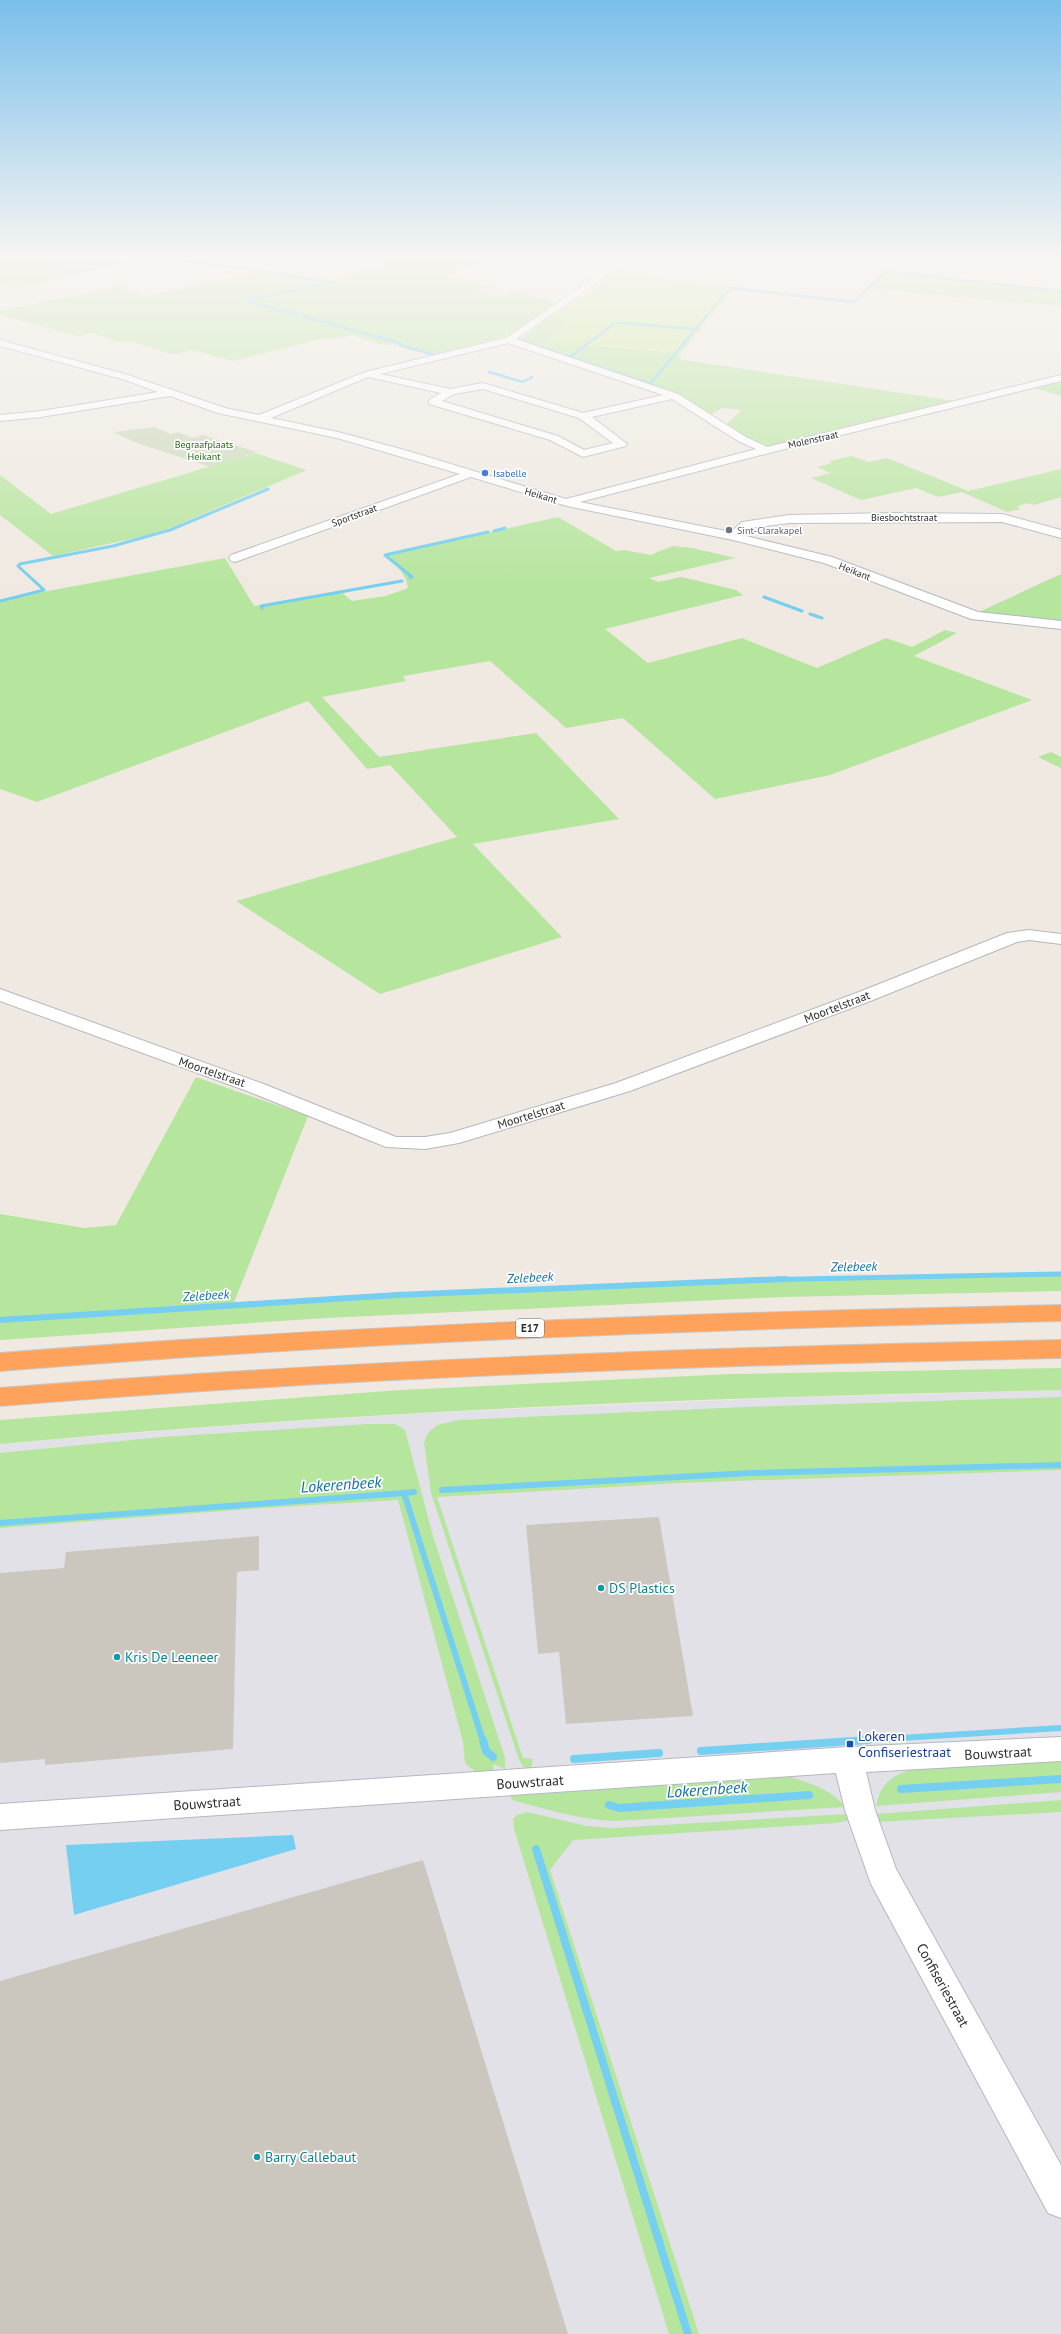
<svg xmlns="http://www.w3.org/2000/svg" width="1061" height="2334" viewBox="0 0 1061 2334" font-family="'PT Sans',sans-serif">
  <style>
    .industrial { fill: #e3e1e8 }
    .green { fill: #b6e59e }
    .cemetery { fill: #c8d9b8 }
    .pitch { fill: #c9ec9a }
    .water { fill: #75cff0 }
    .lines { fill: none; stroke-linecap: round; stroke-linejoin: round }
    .stream-far4 { stroke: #75cff0; stroke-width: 2.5 }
    .stream-far3 { stroke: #75cff0; stroke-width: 3 }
    .stream-far2 { stroke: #75cff0; stroke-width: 5 }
    .stream-far1 { stroke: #75cff0; stroke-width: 6 }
    .stream { stroke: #75cff0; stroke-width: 8 }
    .building { fill: #cbc7bf }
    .minor-casing { stroke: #b4b7c1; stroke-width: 2 }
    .motorway-casing { stroke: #c9c9c9; stroke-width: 2 }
    .minor { fill: #fff; fill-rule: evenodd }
    .motorway { fill: #ffa35c; fill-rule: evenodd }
    .shop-dot { fill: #3f7fe0; stroke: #fff; stroke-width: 1.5 }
    .worship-dot { fill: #6b7280; stroke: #fff; stroke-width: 1.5 }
    .culture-dot { fill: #0f9aa8; stroke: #fff; stroke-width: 1.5 }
    .transit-dot { fill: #1a4fb4; stroke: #fff; stroke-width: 1.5 }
    .labels { text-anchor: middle; stroke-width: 3.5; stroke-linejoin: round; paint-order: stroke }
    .far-street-label { font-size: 10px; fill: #2e2e2e; stroke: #fff }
    .far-park-label { font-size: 10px; fill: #2c6e1b; stroke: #fff }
    .far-shop-label { font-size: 10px; fill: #366cbe; stroke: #fff; text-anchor: start }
    .far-worship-label { font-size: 10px; fill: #5b616d; stroke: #fff; text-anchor: start }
    .shield { fill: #fff; stroke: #6d6d6d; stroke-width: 1 }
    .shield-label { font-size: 11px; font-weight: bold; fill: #2e2e2e }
    .street-label { font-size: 12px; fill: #2e2e2e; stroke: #fff }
    .water-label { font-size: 13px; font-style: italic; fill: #0d6fa3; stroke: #fff }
    .near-culture-label { font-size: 14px; fill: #0d838f; stroke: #fff; text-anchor: start }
    .near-transit-label { font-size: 14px; fill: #164399; stroke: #fff; text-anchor: start }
    .near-street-label { font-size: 14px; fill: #2e2e2e; stroke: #fff }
    .near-water-label { font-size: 16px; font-style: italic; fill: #0d6fa3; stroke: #fff }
  </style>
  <rect width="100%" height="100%" fill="#efe9e1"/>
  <path class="industrial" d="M1061,1390V2334H0V1444L247,1424L444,1412L775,1398Z"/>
  <path class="green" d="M0,259H135L13,289L0,284Z
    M368,259H493L446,276L492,287L475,291L498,297L515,292L558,303L504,337L433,355L400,345L379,344L353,335L331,340L325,338L233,361L192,350L174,355L130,341L121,343L93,333L78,336L0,315V311L119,286L145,296L263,271L331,282L386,264Z
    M882,272L1061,291V306L1029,303L1028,304L867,288Z
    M548,319L567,321L546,342L682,353L678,359L954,401L769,447L763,446L725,426L741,410L722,408L712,414L705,411L682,396L518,340Z
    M1061,381V396L1034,388Z
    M255,453L307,470L158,533L53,556L0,515V475L51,514Z
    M851,456L869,462L887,458L968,491L1061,469V497L1034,505L1027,503L1016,507L1021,509L1007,512L962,492L938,497L916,488L861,500L811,478L831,473L817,467L832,463L829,461Z
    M558,517L616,551L624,550L651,555L672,546L692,548L735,558L649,578L658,582L681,577L736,590L743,595L605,629L648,663L742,638L817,668L886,638L912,647L945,630L957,633L914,656L1032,700L830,775L715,799L623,718L566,728L490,661L403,676L406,681L322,697L379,757L536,733L619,819L473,844L562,937L380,994L236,901L457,837L390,765L367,769L308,701L37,802L0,789V600L225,558L254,606L341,592L352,601L386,596L408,588C406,572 396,565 384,556Z
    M1061,574V622L979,612Z
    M1051,752L1061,757V768L1038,757Z
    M196,1077L308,1116L233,1305L670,1284L1061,1272V1291L783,1297L326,1318L0,1340V1214L84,1228L116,1225Z
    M1061,1368V1390C707,1397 352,1411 0,1444V1420L401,1390L731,1374Z
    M1061,1397V1470L679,1483L437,1497L523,1758L533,1759L530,1771L524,1768L519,1760L431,1493L424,1443L428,1433L437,1425L458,1420L745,1407Z
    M367,1424H395L405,1430L433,1536L505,1758V1769L493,1764L494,1773L478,1774L465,1763L463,1742L398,1500L264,1508L0,1528V1453L162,1437Z
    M1061,1760V1792L876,1806C880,1784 893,1774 914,1769Z
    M791,1777C812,1784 831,1789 845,1807L615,1821C580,1820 546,1809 512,1800L511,1796Z
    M1061,1800V1812L877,1822L876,1814Z
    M527,1812L587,1826L613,1828L848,1814L850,1820L837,1823L573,1840L550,1870L699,2334H669L514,1829L513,1819L517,1815Z"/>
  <path class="cemetery" d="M154,427L171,434L177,432L192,438L203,435L257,452L210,467L134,442L113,432Z"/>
  <path class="pitch" d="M616,274L734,288L682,353L545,342L566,321L548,319Z"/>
  <path class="water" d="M293,1835L296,1849L74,1915L66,1845Z"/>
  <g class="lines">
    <path class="stream-far4" d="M39,259L75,273L135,259
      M173,259L204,263
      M209,264L332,282L246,301L298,315
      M302,316L400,343L399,345L434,355
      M617,323L697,329
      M519,340L650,384L730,288L854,302L885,272L1061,291
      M570,357L615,323
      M489,372L523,382L532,377"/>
    <path class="stream-far3" d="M494,531L505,528
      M410,578L412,577L385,555L488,532
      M764,597L802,611
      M0,601L44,590L18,566L20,564L113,546L170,530L268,489
      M262,608L261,606L402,581
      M810,614L822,618"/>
    <path class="stream-far2" d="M752,1280L1061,1274"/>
    <path class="stream-far1" d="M0,1320L397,1295L785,1279
      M442,1490L751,1473L1061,1465
      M404,1493L414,1492
      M0,1523L404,1493L483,1741
      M852,1741L1061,1728"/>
    <path class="stream" d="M483,1740L486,1751L493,1757
      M701,1751L868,1740
      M574,1759L659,1753
      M901,1789L1061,1779
      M609,1805L619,1808L809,1795
      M536,1849L688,2334"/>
  </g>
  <path class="building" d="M659,1517L693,1716L566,1724L559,1652L538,1654L526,1525Z
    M259,1536V1570L237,1572L233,1749L45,1765V1759L0,1763V1573L64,1568L66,1552Z
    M423,1860L568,2334H0V1981Z"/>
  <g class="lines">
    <defs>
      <path id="minor" d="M621,259H631L516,339L678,394L746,437L767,447L1061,375V381L753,457L580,502L731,532L742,522L789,515L895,513L1002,514L1061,530V538L1002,522L789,523L750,528L742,535L832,557L978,612L1061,621V629L971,619L824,563L733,540L567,506L471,477L235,562L231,561L229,558L231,555L460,474L337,438L218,413L170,396L41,417L0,421V415L41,411L158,392L122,379L0,346V340L128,375L225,408L259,415L365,372L506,338ZM508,343L663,395L583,413L483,383L450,389L380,374ZM368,377L441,393L429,400V404L550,440L583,457L626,446L627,444L592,417L672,399L738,441L756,449L566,499L408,451L338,432L271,418ZM483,389L579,418L613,443L584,450L558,436L442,401L454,394Z
        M1029,930L1061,934V944L1029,940L1017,942L873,1000L630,1091L459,1143L425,1149L386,1147L247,1091L0,1001V989L261,1083L396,1137H425L450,1133L616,1083L859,992L1007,933Z
        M1061,1737V1761L866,1772L875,1810L896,1869L1061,2165V2218L1048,2213L871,1884L845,1810L836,1773L0,1830V1804L848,1747Z"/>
      <path id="motorway" d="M1061,1305V1321C707,1329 353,1342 0,1371V1353C353,1325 707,1312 1061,1305Z
        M1061,1340V1358C707,1365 353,1377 0,1406V1388C353,1360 707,1347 1061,1340Z"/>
    </defs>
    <use href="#minor" class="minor-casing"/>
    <use href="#motorway" class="motorway-casing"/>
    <use href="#minor" class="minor"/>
    <use href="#motorway" class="motorway"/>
  </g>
  <linearGradient id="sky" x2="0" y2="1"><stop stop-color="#7abfeb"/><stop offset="0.44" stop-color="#f8f5f2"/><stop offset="1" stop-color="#f8f5f2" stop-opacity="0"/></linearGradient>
  <rect width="1061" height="586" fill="url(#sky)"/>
  <circle class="shop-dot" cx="485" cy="473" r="4"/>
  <circle class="worship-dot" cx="729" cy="530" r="4"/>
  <g class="culture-dot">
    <circle cx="601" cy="1588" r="4"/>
    <circle cx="117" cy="1657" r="4"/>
    <circle cx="257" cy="2157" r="4"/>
  </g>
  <rect class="transit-dot" x="846" y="1740" width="8" height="8" rx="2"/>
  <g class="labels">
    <g class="far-street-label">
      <text transform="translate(813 439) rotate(-13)" y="4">Molenstraat</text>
      <text transform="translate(541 495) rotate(17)" y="4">Heikant</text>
      <text transform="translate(354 515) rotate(-20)" y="4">Sportstraat</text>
      <text x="904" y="521">Biesbochtstraat</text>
      <text transform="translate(855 571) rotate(21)" y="4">Heikant</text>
    </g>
    <g class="far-park-label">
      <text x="204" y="448">Begraafplaats<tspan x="204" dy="12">Heikant</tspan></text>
    </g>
    <g class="far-shop-label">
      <text x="493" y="477">Isabelle</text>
    </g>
    <g class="far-worship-label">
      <text x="737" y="534">Sint-Clarakapel</text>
    </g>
    <rect class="shield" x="516" y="1319" width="28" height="18" rx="3"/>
    <g class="shield-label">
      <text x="530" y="1332">E17</text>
    </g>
    <g class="street-label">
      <text transform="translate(837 1007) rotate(-21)" y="4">Moortelstraat</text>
      <text transform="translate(212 1072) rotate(19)" y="4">Moortelstraat</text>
      <text transform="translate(531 1115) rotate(-17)" y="4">Moortelstraat</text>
    </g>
    <g class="water-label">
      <text transform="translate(854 1266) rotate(-1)" y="5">Zelebeek</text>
      <text transform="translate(530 1277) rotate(-3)" y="5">Zelebeek</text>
      <text transform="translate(206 1295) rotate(-4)" y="5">Zelebeek</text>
    </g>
    <g class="near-culture-label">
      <text x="609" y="1593">DS Plastics</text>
      <text x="125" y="1662">Kris De Leeneer</text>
      <text x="265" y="2162">Barry Callebaut</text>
    </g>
    <g class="near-transit-label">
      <text x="858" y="1741">Lokeren<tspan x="858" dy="16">Confiseriestraat</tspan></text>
    </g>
    <g class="near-street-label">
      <text transform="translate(998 1753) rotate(-3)" y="5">Bouwstraat</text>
      <text transform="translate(530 1782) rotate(-4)" y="5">Bouwstraat</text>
      <text transform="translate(207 1803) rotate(-4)" y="5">Bouwstraat</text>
      <text transform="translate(943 1985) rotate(61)" y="5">Confiseriestraat</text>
    </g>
    <g class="near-water-label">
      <text transform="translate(341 1484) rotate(-4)" y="6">Lokerenbeek</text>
      <text transform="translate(707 1789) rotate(-4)" y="6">Lokerenbeek</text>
    </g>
  </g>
</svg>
